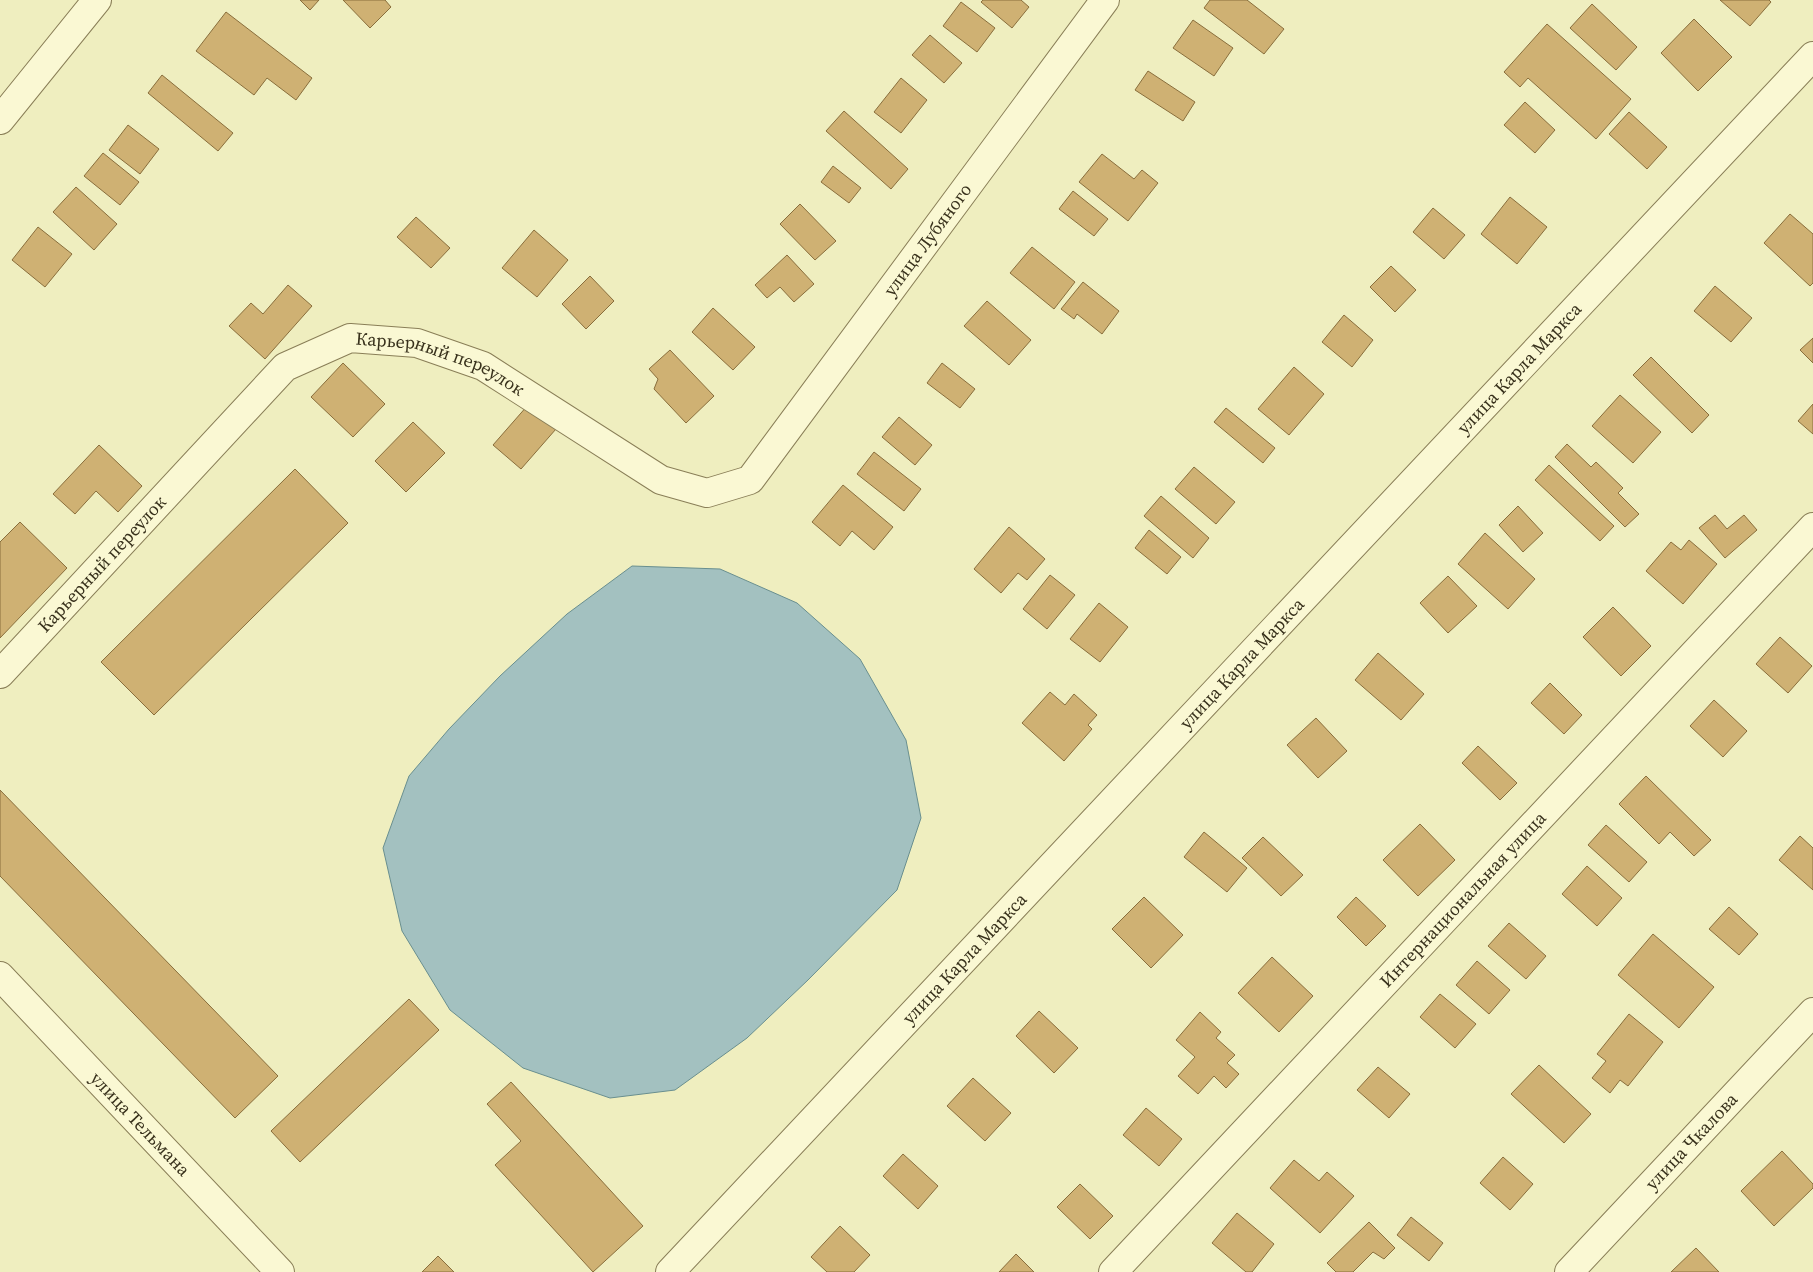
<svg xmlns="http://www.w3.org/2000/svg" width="1813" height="1272" viewBox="0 0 1813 1272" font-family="'Source Serif 4',serif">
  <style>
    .water { fill: #a3c1c0; stroke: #698f8f }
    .building { fill: #cfb173; stroke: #896e3c }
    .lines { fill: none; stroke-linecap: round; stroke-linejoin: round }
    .minor-casing { stroke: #897e57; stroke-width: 30 }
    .minor { stroke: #faf8d3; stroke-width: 28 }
    .labels { text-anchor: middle; stroke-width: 4; stroke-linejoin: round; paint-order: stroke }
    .street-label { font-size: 18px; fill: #38311c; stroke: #f7f5cf }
  </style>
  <rect width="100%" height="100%" fill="#efeebf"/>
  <path class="water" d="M632,566L720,569L797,603L860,659L906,740L921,818L897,890L808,980L747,1038L675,1090L610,1098L523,1068L450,1010L402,931L383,848L409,776L449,729L500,676L567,614Z"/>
  <path class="building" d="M300,0H319L310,10Z
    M343,0H385L391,7L370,28Z
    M983,0H1021L1029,7L1012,28L981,2Z
    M1210,0H1247L1284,29L1264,54L1204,8Z
    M1720,0H1769L1771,2L1750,26Z
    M961,2L995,28L977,52L943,26Z
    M1592,4L1637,47L1616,70L1570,28Z
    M226,12L312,78L296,100L267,78L254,95L196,51Z
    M1694,19L1732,57L1698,91L1661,53Z
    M1193,20L1233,48L1214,76L1173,48Z
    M1547,24L1631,99L1596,139L1528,78L1520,87L1504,72Z
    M930,35L962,63L944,83L912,55Z
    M1148,71L1195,102L1183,121L1135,90Z
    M162,75L233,133L218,151L148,93Z
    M901,78L927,100L901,133L874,112Z
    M1525,102L1555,130L1535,153L1504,125Z
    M844,111L908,169L891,189L826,131Z
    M1629,112L1667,147L1647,169L1609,134Z
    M128,125L159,149L140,174L109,150Z
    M103,153L139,182L120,205L84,176Z
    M1102,154L1134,179L1142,170L1158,183L1128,221L1079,182Z
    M833,166L861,188L849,203L821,182Z
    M76,187L117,224L94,250L53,212Z
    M1073,191L1108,219L1094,236L1059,209Z
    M1510,197L1547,227L1517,264L1481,234Z
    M800,204L836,241L815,260L780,224Z
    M1433,208L1465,235L1444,259L1413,232Z
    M1790,214L1813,234V283L1810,286L1764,243Z
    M416,217L450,248L431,268L397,237Z
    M38,227L72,254L45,287L12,260Z
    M534,230L568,260L537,297L502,268Z
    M1032,247L1075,282L1054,309L1010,273Z
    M787,255L814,284L794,302L780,287L767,298L755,285Z
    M1391,266L1416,290L1395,312L1370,287Z
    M590,276L614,301L586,329L562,304Z
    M1083,282L1119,311L1102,334L1077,314L1074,319L1061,309Z
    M288,285L312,306L265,359L229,326L251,303L263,314Z
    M1715,286L1752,318L1731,342L1694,311Z
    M987,301L1031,340L1009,365L964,326Z
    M713,308L755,347L733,370L692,332Z
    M1344,315L1373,340L1352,367L1322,342Z
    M1813,338V363L1800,350Z
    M670,350L714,396L686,423L654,389L658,379L649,369Z
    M1651,357L1709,415L1692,433L1633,375Z
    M343,363L385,404L353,437L311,397Z
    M942,363L975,389L960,408L927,383Z
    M1294,367L1324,394L1289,435L1258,409Z
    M1620,395L1661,432L1633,463L1592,426Z
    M1813,404V434L1798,421Z
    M528,405L556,429L521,469L493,445Z
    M1226,408L1275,448L1263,463L1214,422Z
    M899,417L932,445L915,465L882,437Z
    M413,422L445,453L406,492L375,461Z
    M1567,444L1591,467L1596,462L1623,488L1618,493L1639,514L1625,527L1555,457Z
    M99,445L142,486L118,512L96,491L75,514L53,494Z
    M874,452L921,489L904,511L857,474Z
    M1549,465L1614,526L1600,541L1535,480Z
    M1194,467L1235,502L1216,524L1175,489Z
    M295,469L348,523L154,715L101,662Z
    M843,485L893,527L874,550L852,531L840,546L812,522Z
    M1161,496L1209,538L1193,558L1144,516Z
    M1518,506L1543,533L1523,552L1499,525Z
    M1715,515L1727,529L1744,515L1757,530L1725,558L1699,528Z
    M20,522L67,568L0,638V542Z
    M1009,527L1045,559L1027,580L1018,573L1001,593L974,569Z
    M1149,530L1181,557L1167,574L1135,548Z
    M1485,533L1535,579L1508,609L1458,564Z
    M1689,540L1717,564L1683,604L1646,571L1671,542L1681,550Z
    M1050,575L1075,595L1047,629L1023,609Z
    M1448,576L1477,606L1448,633L1420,603Z
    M1099,603L1128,627L1100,662L1070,639Z
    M1613,607L1651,646L1621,676L1583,637Z
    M1780,637L1812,666L1788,693L1756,664Z
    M1378,653L1424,694L1401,720L1355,680Z
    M1550,683L1582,715L1564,734L1531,703Z
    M1050,692L1065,705L1074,694L1097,715L1088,725L1092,729L1064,761L1022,723Z
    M1714,700L1747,731L1723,757L1690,726Z
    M1316,718L1347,751L1318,778L1287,745Z
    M1478,746L1517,783L1500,800L1462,763Z
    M1646,776L1711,840L1694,856L1670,832L1659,844L1619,804Z
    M0,790L278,1076L235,1118L0,876Z
    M1420,824L1455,860L1418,896L1383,860Z
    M1606,825L1647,862L1629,882L1588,845Z
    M1204,832L1247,868L1227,892L1184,857Z
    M1800,836L1813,848V890L1779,860Z
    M1263,837L1303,875L1281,896L1242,858Z
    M1587,866L1622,898L1597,926L1562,894Z
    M1144,897L1183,935L1151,968L1112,929Z
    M1356,897L1386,926L1366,946L1337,917Z
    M1729,907L1758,934L1739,955L1709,929Z
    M1509,923L1546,956L1526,979L1488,946Z
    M1653,934L1714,987L1679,1028L1618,975Z
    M1272,957L1313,996L1279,1032L1238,993Z
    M1477,961L1510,990L1489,1014L1456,985Z
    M1440,994L1476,1024L1455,1048L1420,1017Z
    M409,999L439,1030L300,1162L271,1131Z
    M1039,1011L1078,1048L1054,1073L1016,1036Z
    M1200,1012L1221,1032L1216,1038L1235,1055L1227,1063L1239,1074L1226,1088L1214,1076L1198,1094L1178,1076L1195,1057L1176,1040Z
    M1629,1014L1663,1042L1628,1086L1620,1080L1610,1093L1592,1078L1606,1061L1597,1054Z
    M1539,1065L1591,1114L1564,1143L1511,1094Z
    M1378,1067L1410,1094L1389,1118L1357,1090Z
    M973,1078L1011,1113L985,1141L947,1106Z
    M511,1082L643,1226L593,1272L495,1165L521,1141L487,1104Z
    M1146,1108L1182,1139L1159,1166L1123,1135Z
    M1782,1151L1813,1184V1188L1774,1226L1741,1191Z
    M903,1154L938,1186L918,1209L883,1176Z
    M1503,1157L1533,1184L1510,1210L1480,1183Z
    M1294,1160L1319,1181L1327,1172L1354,1196L1320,1233L1270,1188Z
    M1080,1184L1113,1216L1090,1239L1057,1207Z
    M1237,1213L1274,1244L1252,1272H1246L1212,1243Z
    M1411,1217L1443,1243L1429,1261L1397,1235Z
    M1369,1222L1395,1248L1384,1259L1373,1252L1353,1272H1336L1327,1263Z
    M840,1226L870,1255L854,1272H827L811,1257Z
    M1696,1248L1719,1272H1671Z
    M1016,1254L1034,1272H999Z
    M438,1256L454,1272H422Z"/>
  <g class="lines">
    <defs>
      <g id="minor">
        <path d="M0,120L97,0"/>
        <path id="s1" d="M0,674L285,367L350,338L417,343L483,366L661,480L707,493L750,480L1105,0"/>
        <path id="s2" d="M0,976L280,1272"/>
        <path id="s3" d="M670,1272L1813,56"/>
        <path id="s4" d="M1113,1272L1813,527"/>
        <path id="s5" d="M1569,1272L1813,1012"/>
      </g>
    </defs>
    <use href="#minor" class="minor-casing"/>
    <use href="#minor" class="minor"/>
  </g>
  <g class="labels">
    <g class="street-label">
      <text dy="6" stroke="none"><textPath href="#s1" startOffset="1230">улица Лубяного</textPath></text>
      <text dy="6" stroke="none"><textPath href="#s1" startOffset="585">Карьерный переулок</textPath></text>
      <text dy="6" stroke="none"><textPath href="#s3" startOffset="1240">улица Карла Маркса</textPath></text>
      <text dy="6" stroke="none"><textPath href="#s1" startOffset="150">Карьерный переулок</textPath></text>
      <text dy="6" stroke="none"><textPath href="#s3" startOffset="835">улица Карла Маркса</textPath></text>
      <text dy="6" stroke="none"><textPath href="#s4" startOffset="511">Интернациональная улица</textPath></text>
      <text dy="6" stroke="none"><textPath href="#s3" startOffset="430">улица Карла Маркса</textPath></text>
      <text dy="6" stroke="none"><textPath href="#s2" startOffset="204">улица Тельмана</textPath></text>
      <text dy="6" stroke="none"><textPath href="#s5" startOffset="179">улица Чкалова</textPath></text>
    </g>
  </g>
</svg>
